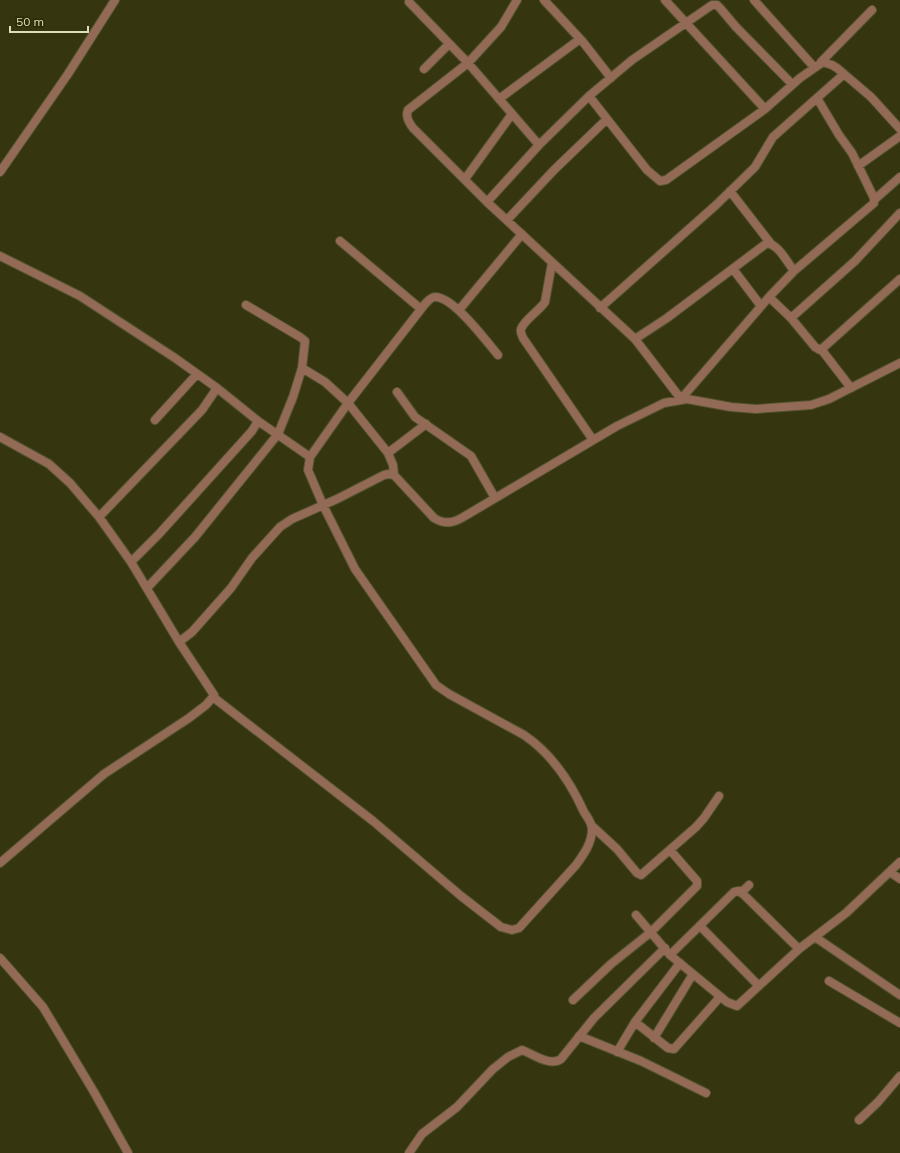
<svg xmlns="http://www.w3.org/2000/svg" width="900" height="1153" viewBox="0 0 900 1153" font-family="Mulish,sans-serif">
  <style>
    .lines { fill: none; stroke-linecap: round; stroke-linejoin: round }
    .street-casing { stroke: #53532f; stroke-width: 10 }
    .street { stroke: #936a56; stroke-width: 8 }
  </style>
  <rect width="100%" height="100%" fill="#353510"/>
  <g class="lines">
    <defs>
      <path id="street" d="M517,0L501,27L468,63L408,110C405,117 409,123 413,128L487,202L635,339L681,399L769,297L794,271L874,203V198L852,153L839,135L817,98
        M544,0L583,42L611,78
        M665,0L765,109
        M754,0L814,67
        M409,2L468,63L539,145
        M821,62L872,10
        M424,69L449,44
        M589,96L647,170L660,181L666,180L765,109L800,78L823,62L832,65L837,68L871,97L900,129
        M499,99L580,39
        M858,166L900,136
        M0,172L68,74L115,0
        M465,179L512,114
        M730,191L771,244
        M874,200L900,177
        M487,202L539,145L589,96L632,60L712,5H717L720,8L736,27L792,84
        M507,220L554,170L607,119
        M340,241L421,309
        M0,256L80,296L175,358L217,388L258,421L310,457
        M552,263L545,302C539,311 524,320 521,329C520,332 522,335 523,338L593,440
        M733,269L761,306
        M769,297L791,318L815,347L820,350L824,347L900,279
        M600,308L716,205L755,167L773,137L844,74
        M459,310L522,234
        M791,318L855,261L900,213
        M635,339L667,318L767,243C779,245 787,262 794,271
        M821,349L851,388
        M302,368L325,382L348,403L388,453L393,465L394,475
        M397,392L415,417L471,456L495,498
        M155,420L197,374
        M0,437L49,464L70,483L99,517L131,562L179,642L214,695L213,697L206,705L189,718L104,774L0,863
        M388,453L426,424
        M99,517L202,410L217,388
        M131,562L159,534L252,431L258,421
        M147,588L195,537L278,434L293,397L302,368L305,341L300,337L246,305
        M179,642L192,632L231,588L252,558L280,527L292,519L337,499L384,475L389,474L394,475L434,518C445,525 454,523 465,516L617,426L664,403L687,399L731,407L756,409L811,405L829,399L900,363
        M213,697L373,821L461,896L501,927L512,930L519,928L576,865C584,854 592,843 592,829C592,823 587,817 584,812C570,781 552,754 524,735L449,694L436,685L355,569L323,505L308,470L310,457L348,403L425,304C428,301 431,297 435,297C454,297 486,341 498,355
        M592,826L617,849L637,873L641,875L696,827L704,818L719,796
        M890,872L900,879
        M741,893L749,885
        M636,915L670,955L727,1002L737,1006L799,949L846,913L900,862
        M700,926L759,986
        M815,937L900,995
        M670,955L734,892L738,891H740L799,949
        M0,958L43,1007L94,1092L128,1153
        M829,981L900,1023
        M573,1000L611,964L651,932L697,886V881L670,850
        M635,1022L668,1048L674,1049L720,997
        M579,1036L641,1061L706,1093
        M654,1038L693,974
        M617,1052L635,1022L680,963
        M859,1120L878,1102L900,1076
        M409,1153L422,1134L457,1107L493,1069L508,1057L522,1050C533,1054 550,1067 561,1059L594,1018L665,948"/>
    </defs>
    <use href="#street" class="street-casing"/>
    <use href="#street" class="street"/>
  </g>
  <path d="M10 26v6h78v-6" fill="none" stroke="#dddebc" stroke-width="2"/>
  <text x="16" y="26" font-size="12" fill="#dddebc" stroke="#2b2b05" stroke-width="3" paint-order="stroke">50 m</text>
</svg>
